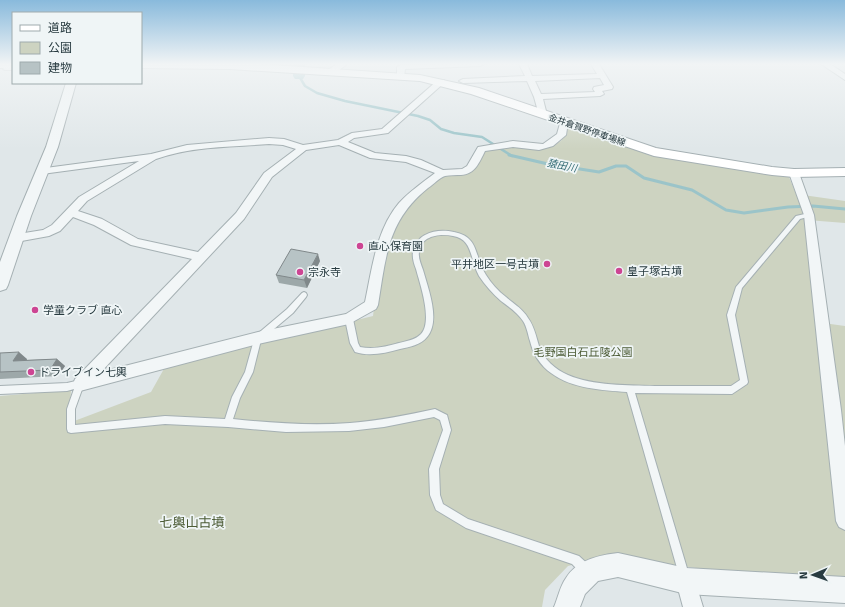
<svg xmlns="http://www.w3.org/2000/svg" width="845" height="607" viewBox="0 0 845 607" font-family="Signika,'Noto Sans JP',sans-serif">
  <style>
    .green { fill: #cdd3c1 }
    .lines { fill: none; stroke-linecap: round; stroke-linejoin: round }
    .stream-far1 { stroke: #9bc4c9; stroke-width: 2.5 }
    .stream { stroke: #9bc4c9; stroke-width: 3 }
    .river { fill: #9bc4c9; fill-rule: evenodd }
    .service-casing { stroke: #a5b0b3; stroke-width: 2 }
    .minor-casing { stroke: #a5b0b3; stroke-width: 2 }
    .tertiary-casing { stroke: #a5b0b3; stroke-width: 2 }
    .secondary-casing { stroke: #a5b0b3; stroke-width: 2 }
    .service { fill: #f2f6f7; fill-rule: evenodd }
    .minor { fill: #f2f6f7; fill-rule: evenodd }
    .tertiary { fill: #f2f6f7; fill-rule: evenodd }
    .secondary { fill: #fff; fill-rule: evenodd }
    .wall { fill: #9da8a9 }
    .shaded-wall { fill: #80888a }
    .building { fill: #b7c3c5; stroke: #80888a }
    .poi-dot { fill: #cd4593; stroke: #eff5f6; stroke-width: 1.5 }
    .labels { text-anchor: middle; stroke-width: 3.5; stroke-linejoin: round; paint-order: stroke }
    .far-street-label { font-size: 9px; fill: #283b40; stroke: #eff5f6 }
    .far-water-label { font-size: 10px; font-style: italic; fill: #336b74; stroke: #eff5f6 }
    .poi-label { font-size: 11px; fill: #283b40; stroke: #eff5f6; text-anchor: start }
    .park-label { font-size: 11px; fill: #4d5c36; stroke: #eff5f6 }
    .near-park-label { font-size: 13px; fill: #4d5c36; stroke: #eff5f6 }
  </style>
  <rect width="100%" height="100%" fill="#e0e7e9"/>
  <path class="green" d="M565,124L652,156L789,177L796,194L845,201V223L807,220L816,322L845,326V584L711,570L609,556L568,566L545,590L542,607H0V396L71,390L69,423L151,392L165,367L373,316L378,277L397,216L413,198L442,175L451,176L466,173L483,150L513,145L532,149H546L561,141L564,136Z"/>
  <g class="lines">
    <path class="stream-far1" d="M299,76L305,86L317,93L345,101L418,116L430,120L441,129L454,133L482,137L512,156"/>
    <path class="stream" d="M509,155L548,164L599,172L616,166H626L644,178L692,190L726,210L744,213L788,207L813,206L845,209"/>
    <path class="river" d="M293,64H305V76L303,79H295L293,76Z"/>
    <defs>
      <path id="service" d="M4,68H13V70H5L3,69Z
        M809,213L811,214V216L800,219L742,288L735,315L748,382L747,384L732,394L635,393L689,575L688,579L684,580L680,579L679,575L627,392C602,390 572,389 551,373C541,366 533,354 530,341C528,335 527,327 523,321C518,313 509,307 501,301C493,294 485,285 479,276C470,260 473,239 453,236C440,233 420,236 419,252C418,258 421,264 423,270C428,288 441,321 427,337C421,345 409,347 400,349C385,353 370,357 355,352L350,343L345,319L346,317H352L353,319L358,343L360,347C374,350 387,346 399,343C407,341 415,340 421,334C433,321 420,284 416,269C414,264 412,257 413,252C414,245 419,238 425,235C434,230 445,230 454,232C480,237 474,257 486,275C491,283 498,291 506,297C514,304 523,309 528,318C534,326 536,336 539,346C543,359 556,370 568,375C593,386 628,385 655,386C680,386 706,386 731,386L740,380L727,315L736,287L796,216Z
        M304,292L306,293L307,295L306,297L293,313L261,340L253,372L240,398L233,419C272,423 311,426 350,423C379,421 407,415 435,409L447,415L451,430L439,469L440,495L443,504L468,519L579,556L591,567L592,571L591,575L587,576L583,575L572,564L466,528L436,510L430,495L429,469L443,430L440,420L434,417L384,427L349,431L286,432L228,427L165,424L71,433L68,432L67,429V409L74,389L67,391L0,394V386L67,383L80,380L83,381L84,384L75,409V425L165,416L225,419L232,397L245,372L255,336L287,309L302,293Z"/>
      <path id="minor" d="M337,64H347L334,74H328V70Z
        M484,64L480,66L405,69L404,78H401L397,76V67L401,65Z
        M519,64H527L532,76L597,74L591,64H599L613,87L612,89L602,91L604,94L600,96L543,99L547,115L543,118L539,115L534,97L527,81L463,83L459,81L463,79L525,76ZM600,78L604,85L594,87L593,89L595,92L541,94L535,81Z
        M821,64H830L845,74V80Z
        M438,80H444L445,82L388,133L354,138L348,142L375,153L406,156L421,160L443,170L462,169L467,166L478,147L513,141L543,144L557,134L561,120L564,119L568,122L566,135L553,146L539,150L513,147L485,151C479,163 475,174 461,175C456,175 450,175 445,176C440,177 433,185 428,188C387,221 386,257 378,305L376,309L349,324L258,344L80,391L75,389L73,384L75,379L192,259L131,245L94,225L73,217L60,231L49,236L16,242L12,241L10,238L12,235L43,230L52,225L79,197L139,161L42,174L38,173L37,171L38,169L151,154L187,145L269,138L284,139L303,145L338,140L352,133L382,129ZM269,144L283,145L296,149L264,173L236,213L198,252L138,239L102,219L78,211L87,201L156,159C192,146 232,147 269,144ZM339,145L370,158L406,162L435,173C422,183 409,192 399,203C376,230 372,269 365,302L346,314L258,332L101,372L244,219L272,177L306,150Z
        M794,170L799,173L814,215L841,410L845,446V530L839,527L836,521L804,215L789,173Z
        M686,571L693,574L703,607H683L676,581L679,574Z"/>
      <path id="tertiary" d="M66,83H76L58,147L31,216L8,285L6,289L0,291V262L17,216L46,147Z
        M618,553L686,568L845,577V603L686,594L618,577L598,581L585,594L580,607H554C558,598 560,586 566,578C577,560 599,555 618,553Z"/>
      <path id="secondary" d="M0,64H13V68H0Z
        M141,64H259L420,75L479,88L656,148L772,167L794,169L845,168V176L794,177L772,175L654,156L471,94L420,81L230,69L141,68Z"/>
    </defs>
    <use href="#service" class="service-casing"/>
    <use href="#minor" class="minor-casing"/>
    <use href="#tertiary" class="tertiary-casing"/>
    <use href="#secondary" class="secondary-casing"/>
    <use href="#service" class="service"/>
    <use href="#minor" class="minor"/>
    <use href="#tertiary" class="tertiary"/>
    <use href="#secondary" class="secondary"/>
  </g>
  <path class="wall" d="M320,261L307,288L279,283L276,275Z
    M0,353L27,359V360L57,359L65,366L58,376L0,379Z"/>
  <path class="shaded-wall" d="M318,254L320,261L307,288L304,280Z
    M19,352L27,359L22,367L13,361Z
    M57,359L65,366L58,376L50,370Z"/>
  <path class="building" d="M291,249L318,254L304,280L276,275Z
    M19,352L13,361L57,359L50,370L0,372V353Z"/>
  <linearGradient id="sky" x2="0" y2="1"><stop stop-color="#89badc"/><stop offset="0.43" stop-color="#f1f4f5"/><stop offset="1" stop-color="#f1f4f5" stop-opacity="0"/></linearGradient>
  <rect width="845" height="149" fill="url(#sky)"/>
  <g class="poi-dot">
    <circle cx="360" cy="246" r="4"/>
    <circle cx="547" cy="264" r="4"/>
    <circle cx="619" cy="271" r="4"/>
    <circle cx="300" cy="272" r="4"/>
    <circle cx="35" cy="310" r="4"/>
    <circle cx="31" cy="372" r="4"/>
  </g>
  <g class="labels">
    <g class="far-street-label">
      <text transform="translate(587 130) rotate(19)" y="3">金井倉賀野停車場線</text>
    </g>
    <g class="far-water-label">
      <text transform="translate(562 165) rotate(11)" y="4">猿田川</text>
    </g>
    <g class="poi-label">
      <text x="368" y="250">直心保育園</text>
      <text x="539" y="268" text-anchor="end">平井地区一号古墳</text>
      <text x="627" y="275">皇子塚古墳</text>
      <text x="308" y="276">宗永寺</text>
      <text x="43" y="314">学童クラブ 直心</text>
      <text x="39" y="376">ドライブイン七輿</text>
    </g>
    <g class="park-label">
      <text x="583" y="356">毛野国白石丘陵公園</text>
    </g>
    <g class="near-park-label">
      <text x="192" y="527">七輿山古墳</text>
    </g>
  </g>
  <rect x="12" y="12" width="130" height="72" fill="#eff5f6" stroke="#9fabad"/>
  <rect x="20" y="25" width="20" height="6" fill="#ffffff" stroke="#9fabad"/>
  <text x="48" y="32" font-size="12" fill="#283b40">道路</text>
  <rect x="20" y="42" width="20" height="12" fill="#cdd3c1" stroke="#9fabad"/>
  <text x="48" y="52" font-size="12" fill="#283b40">公園</text>
  <rect x="20" y="62" width="20" height="12" fill="#b7c3c5" stroke="#9fabad"/>
  <text x="48" y="72" font-size="12" fill="#283b40">建物</text>
  <g transform="translate(813 575) rotate(268)" stroke="#eff5f6" stroke-width="3" paint-order="stroke">
  <path d="M0-3L7 15L0 10L-7 15Z" fill="#283b40"/>
  <text y="-6" font-size="11" font-weight="bold" text-anchor="middle" fill="#283b40">N</text>
  </g>
</svg>
